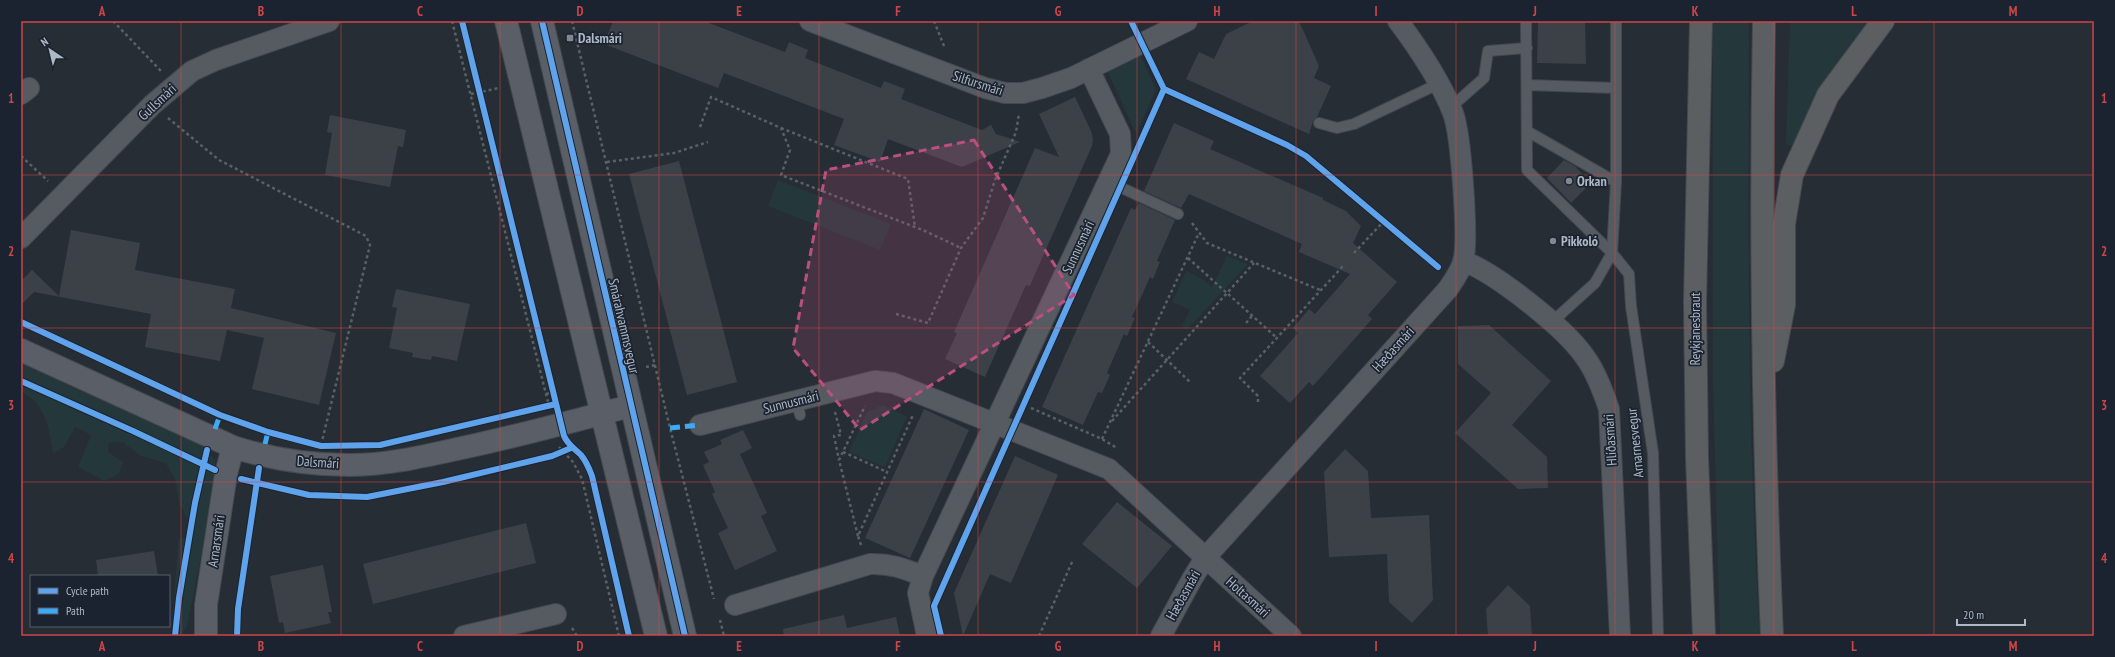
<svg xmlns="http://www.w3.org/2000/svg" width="2115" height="657" viewBox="0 0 2115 657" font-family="'PT Sans Narrow',sans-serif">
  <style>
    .green { fill: #24373a }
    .building { fill: #3c4148 }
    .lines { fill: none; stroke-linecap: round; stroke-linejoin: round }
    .lane-casing { stroke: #44494f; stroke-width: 12 }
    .street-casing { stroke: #44494f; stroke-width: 22 }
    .secondary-casing { stroke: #44494f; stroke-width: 24 }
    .highway-casing { stroke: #43494f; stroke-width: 24 }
    .path { stroke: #596066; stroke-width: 2.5; stroke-dasharray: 3 3; stroke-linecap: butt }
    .lane { stroke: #565b62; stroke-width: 10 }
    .street { stroke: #565b62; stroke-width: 20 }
    .secondary { stroke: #5a5f67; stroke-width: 22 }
    .highway { stroke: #5c5f62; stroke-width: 22 }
    .quiet { stroke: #3fa9f5; stroke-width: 5; stroke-dasharray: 10 5; stroke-linecap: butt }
    .cycleway-casing { stroke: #1a232f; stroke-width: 8 }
    .cycleway { stroke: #60a3ed; stroke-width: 6 }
    .marked { fill: #bb5080; fill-opacity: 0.2; stroke: #bb5080; stroke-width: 3; stroke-dasharray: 8 5; stroke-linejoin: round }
    .grid { fill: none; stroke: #ce4548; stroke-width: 1; stroke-opacity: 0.55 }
    .poi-dot { fill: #7f8893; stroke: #1a232f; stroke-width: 1.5 }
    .labels { text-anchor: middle; stroke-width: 3.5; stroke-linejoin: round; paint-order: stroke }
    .poi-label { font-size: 14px; font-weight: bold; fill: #afb9c6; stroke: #1a232f; text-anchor: start }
    .street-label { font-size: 14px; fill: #afb9c6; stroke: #1a232f }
    .neatline { fill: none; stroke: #ce4548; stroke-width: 1.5 }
    .grid-label { font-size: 13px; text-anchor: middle; font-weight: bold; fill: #ce4548 }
  </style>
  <rect width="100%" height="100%" fill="#272d34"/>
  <path class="green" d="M1713,21H1749C1748,226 1747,431 1760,636H1720L1713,384Z
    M1790,21H1878L1819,99L1792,145H1786Z
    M1140,55L1156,89L1136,134L1107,70Z
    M778,180L891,224L880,250L768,206Z
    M1227,256L1248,264L1187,330L1182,326L1190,310L1172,302L1186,271L1204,280L1212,287Z
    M21,363L202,446L215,460L216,482L187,626L181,635L172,636L178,540L188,536L191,525L179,503L175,480L166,463L141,456L122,442L109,443L108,452L123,462L119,474L105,481L78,467L91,435L75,427L64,447L53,453C49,428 46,404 21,392Z
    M883,405L907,417L885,467L849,452L867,412Z"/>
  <path class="building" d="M613,21H704L785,52L789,42L808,50L805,58L881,88L884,81L905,89L901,99L982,130L991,125L996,134L1020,142L962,167L888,139L880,162L834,145L844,119L724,73L718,88L604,44Z
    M1253,21H1299L1319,66L1314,78L1331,86L1317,117L1313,121L1309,134L1186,79L1199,52L1214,59L1226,34Z
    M1538,21H1585L1586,64L1537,63Z
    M1075,97L1091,131L1093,139L1092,146L1035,274L1030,286L1026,285L985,377L945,359L957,333L954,332L1035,148L1059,157L1039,114Z
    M330,115L406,130L403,147L398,146L390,187L325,175L332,133L327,132Z
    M1174,123L1214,141L1210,149L1323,198V200L1346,211L1361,226L1353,243L1397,282L1368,315L1372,319L1313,386L1309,382L1290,403L1260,376L1298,333L1293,328L1309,309L1315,314L1350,274L1299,252L1302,244L1189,194L1181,208L1144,191Z
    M1564,160L1575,166L1591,183L1571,203L1547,178Z
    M679,161L737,382L687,395L629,174Z
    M1139,203L1175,220L1157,261L1160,262L1153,279L1150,277L1132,317L1135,318L1127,336L1124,334L1107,373L1110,375L1102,393L1098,392L1083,425L1042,407L1131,208L1135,210Z
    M71,230L140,243L135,270L235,289L231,308L336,333L319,405L252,389L264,338L227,330L220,361L145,347L151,314L34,292L21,305V281L32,270L59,296Z
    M396,289L470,304L457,361L432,356L431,360L412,357L413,353L389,348L397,308L392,307Z
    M1489,325L1551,381L1512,425L1547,457L1548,488L1518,489L1455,433L1491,393L1458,364V326Z
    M924,409L969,430L910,558L865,538Z
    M743,430L752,448L740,454L767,513L761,516L777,551L735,570L718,533L728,528L712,494L715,492L703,465L709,462L704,452L722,444L720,440Z
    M1345,449L1368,471L1371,518L1429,515L1433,600L1412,623L1389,602L1387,554L1329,557L1324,472Z
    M1015,456L1058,475L1011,583L990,574L963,636L954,593Z
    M1117,502L1172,546L1137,588L1082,544Z
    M526,523L536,563L373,604L363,564Z
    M154,551L158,576H98L96,560Z
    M323,565L332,612H328L331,623L285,633L283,622L279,623L270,576Z
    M1508,585L1530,606L1532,636H1488L1486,609Z
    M844,615L847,628L896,617L900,636H784L783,629Z"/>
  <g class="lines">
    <defs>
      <path id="lane" d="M1526,21L1527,170L1612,253L1629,274L1631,306L1653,453L1658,636
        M1527,85L1616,88
        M1450,108L1484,78L1488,51L1527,48
        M1319,123L1337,128L1354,124L1438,84
        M1527,131L1616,182
        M1109,182L1178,214
        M1552,322L1595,283L1612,253L1616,182V21
        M797,401L800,415"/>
      <path id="street" d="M810,21L985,88L1005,93H1023L1042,88L1071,78L1187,21
        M21,94L29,88
        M21,238L152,105L192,71L216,60L329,21
        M1463,261C1496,273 1565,328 1585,357C1596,372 1603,391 1609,409L1620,636
        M700,425L875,381L893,383L1109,469L1291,636
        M735,605L870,564C890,563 905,569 923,576
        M464,636L556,614
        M927,636L918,593L923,576L1121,154L1120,134L1089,69
        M1161,636L1192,579L1205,558L1448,289C1454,280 1460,272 1463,262C1469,241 1461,134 1453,113C1440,80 1419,49 1398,21"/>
      <path id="secondary" d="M506,21L656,636
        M542,21L685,636
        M21,350L233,447C271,459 309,465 349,465C386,465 421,457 457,449C515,437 573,421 630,406
        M206,636V605L226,474L233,447"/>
      <path id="highway" d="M1701,21L1695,302L1697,458L1704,636
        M1764,21C1760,226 1763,431 1772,636
        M1773,361L1784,305V224L1792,175L1828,95L1883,21"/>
    </defs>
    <use href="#lane" class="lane-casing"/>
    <use href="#street" class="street-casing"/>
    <use href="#secondary" class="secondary-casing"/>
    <use href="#highway" class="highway-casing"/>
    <path class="path" d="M113,21L161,71
      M452,21L549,406
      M572,21L670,428L714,599
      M934,21L944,46
      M471,94L499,88
      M168,118L219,160L366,236L370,245L322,441
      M700,127L711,97L781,128L790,150L781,175L925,231L961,248
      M781,128L908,179L915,227
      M21,156L48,181
      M607,162L674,153L708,142
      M1192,223L1207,243L1320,290
      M1354,253L1384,221
      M1188,258L1277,338
      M896,314L928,323L961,248L983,218L995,180L1016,132L1019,114
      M1246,323L1252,316
      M1148,342L1190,382
      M646,367L655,365
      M546,394L553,392
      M1258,402V396L1240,378L1344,265
      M1031,408L1102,439L1117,448
      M835,412L841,435L834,436L839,460
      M1112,421L1254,263
      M1102,439L1199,233
      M559,447L573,462L582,479L619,636
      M843,452L887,472
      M858,536L839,460L865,406
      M861,545L858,536L913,415
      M720,620L724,636
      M572,628L577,636
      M1039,636L1073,560"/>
    <use href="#lane" class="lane"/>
    <use href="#street" class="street"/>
    <use href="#secondary" class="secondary"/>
    <use href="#highway" class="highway"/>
    <path class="quiet" d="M670,428L700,425
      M215,429L220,415
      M265,444L268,432"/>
    <defs>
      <path id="cycleway" d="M462,21L564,436C568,445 574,448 581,455C586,461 589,468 592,476L629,636
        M542,21L685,636
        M1164,89L1287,145L1306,156L1438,267
        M21,322L220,415L268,432L321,446L380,445L556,404
        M21,381L133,431L215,470
        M241,479L309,495L367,497L443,482L552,456L571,448
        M175,636L179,598L195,503L207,450
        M237,636L238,609L259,468
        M941,636L934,606L1164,89L1131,21"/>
    </defs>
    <use href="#cycleway" class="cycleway-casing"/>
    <use href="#cycleway" class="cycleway"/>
  </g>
  <path class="marked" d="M974,140L1074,295L860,430L793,348L826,170Z"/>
  <path class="grid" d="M181,21V636M341,21V636M500,21V636M659,21V636M819,21V636M978,21V636M1137,21V636M1296,21V636M1456,21V636M1615,21V636M1774,21V636M1934,21V636M21,175H2094M21,328H2094M21,482H2094"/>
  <g class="poi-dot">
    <rect x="566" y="34" width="8" height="8" rx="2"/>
    <circle cx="1569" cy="181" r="4"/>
    <circle cx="1553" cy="241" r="4"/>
  </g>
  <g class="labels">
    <g class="poi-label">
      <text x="578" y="43">Dalsmári</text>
      <text x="1577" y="186">Orkan</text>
      <text x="1561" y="246">Pikkoló</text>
    </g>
    <g class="street-label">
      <text transform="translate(978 83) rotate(18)" y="5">Silfursmári</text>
      <text transform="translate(157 102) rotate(-43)" y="5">Gullsmári</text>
      <text transform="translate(1078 247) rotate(-65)" y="5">Sunnusmári</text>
      <text transform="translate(624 326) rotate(77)" y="5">Smárahvammsvegur</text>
      <text transform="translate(1695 329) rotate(-90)" y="5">Reykjanesbraut</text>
      <text transform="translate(1393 349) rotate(-48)" y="5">Hæðasmári</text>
      <text transform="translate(791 402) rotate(-14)" y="5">Sunnusmári</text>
      <text transform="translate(1610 440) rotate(-94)" y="5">Hlíðasmári</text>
      <text transform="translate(1635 443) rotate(-96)" y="5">Arnarnesvegur</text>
      <text transform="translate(318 462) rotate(4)" y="5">Dalsmári</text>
      <text transform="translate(216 541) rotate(-82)" y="5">Arnarsmári</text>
      <text transform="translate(1183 595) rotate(-61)" y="5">Hæðasmári</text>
      <text transform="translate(1248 597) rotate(42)" y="5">Holtasmári</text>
    </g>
  </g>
  <rect width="2115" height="657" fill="none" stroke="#1a232f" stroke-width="44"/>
  <rect x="30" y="575" width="140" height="52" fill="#1a232f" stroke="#565f6b"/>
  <rect x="38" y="588" width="20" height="6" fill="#60a3ed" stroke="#565f6b"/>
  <text x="66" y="595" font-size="12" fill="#afb9c6">Cycle path</text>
  <rect x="38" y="608" width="20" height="6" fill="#3fa9f5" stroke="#565f6b"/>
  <text x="66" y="615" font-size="12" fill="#afb9c6">Path</text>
  <g transform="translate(50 50) rotate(325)" stroke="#1a232f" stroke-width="3" paint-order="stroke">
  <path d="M0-3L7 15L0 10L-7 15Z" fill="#afb9c6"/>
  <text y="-6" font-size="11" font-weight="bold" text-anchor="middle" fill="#afb9c6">N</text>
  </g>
  <path d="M1957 619v6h68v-6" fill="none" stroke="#afb9c6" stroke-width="2"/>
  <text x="1963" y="619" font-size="12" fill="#afb9c6" stroke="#1a232f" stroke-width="3" paint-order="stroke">20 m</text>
  <rect x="22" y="22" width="2071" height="613" class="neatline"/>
  <g class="grid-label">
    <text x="102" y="16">A</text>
    <text x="261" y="16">B</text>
    <text x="420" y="16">C</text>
    <text x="580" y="16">D</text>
    <text x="739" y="16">E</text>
    <text x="898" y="16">F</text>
    <text x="1058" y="16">G</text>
    <text x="1217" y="16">H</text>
    <text x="1376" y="16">I</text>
    <text x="1535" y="16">J</text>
    <text x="1695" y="16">K</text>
    <text x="1854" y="16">L</text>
    <text x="2013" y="16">M</text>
    <text x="11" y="103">1</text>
    <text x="2104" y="103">1</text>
    <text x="11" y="256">2</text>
    <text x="2104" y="256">2</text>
    <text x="11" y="410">3</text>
    <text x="2104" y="410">3</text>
    <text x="11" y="563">4</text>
    <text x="2104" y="563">4</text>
    <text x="102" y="651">A</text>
    <text x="261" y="651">B</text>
    <text x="420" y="651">C</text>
    <text x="580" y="651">D</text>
    <text x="739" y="651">E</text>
    <text x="898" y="651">F</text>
    <text x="1058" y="651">G</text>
    <text x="1217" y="651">H</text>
    <text x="1376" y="651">I</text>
    <text x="1535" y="651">J</text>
    <text x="1695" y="651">K</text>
    <text x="1854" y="651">L</text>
    <text x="2013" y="651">M</text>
  </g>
</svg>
